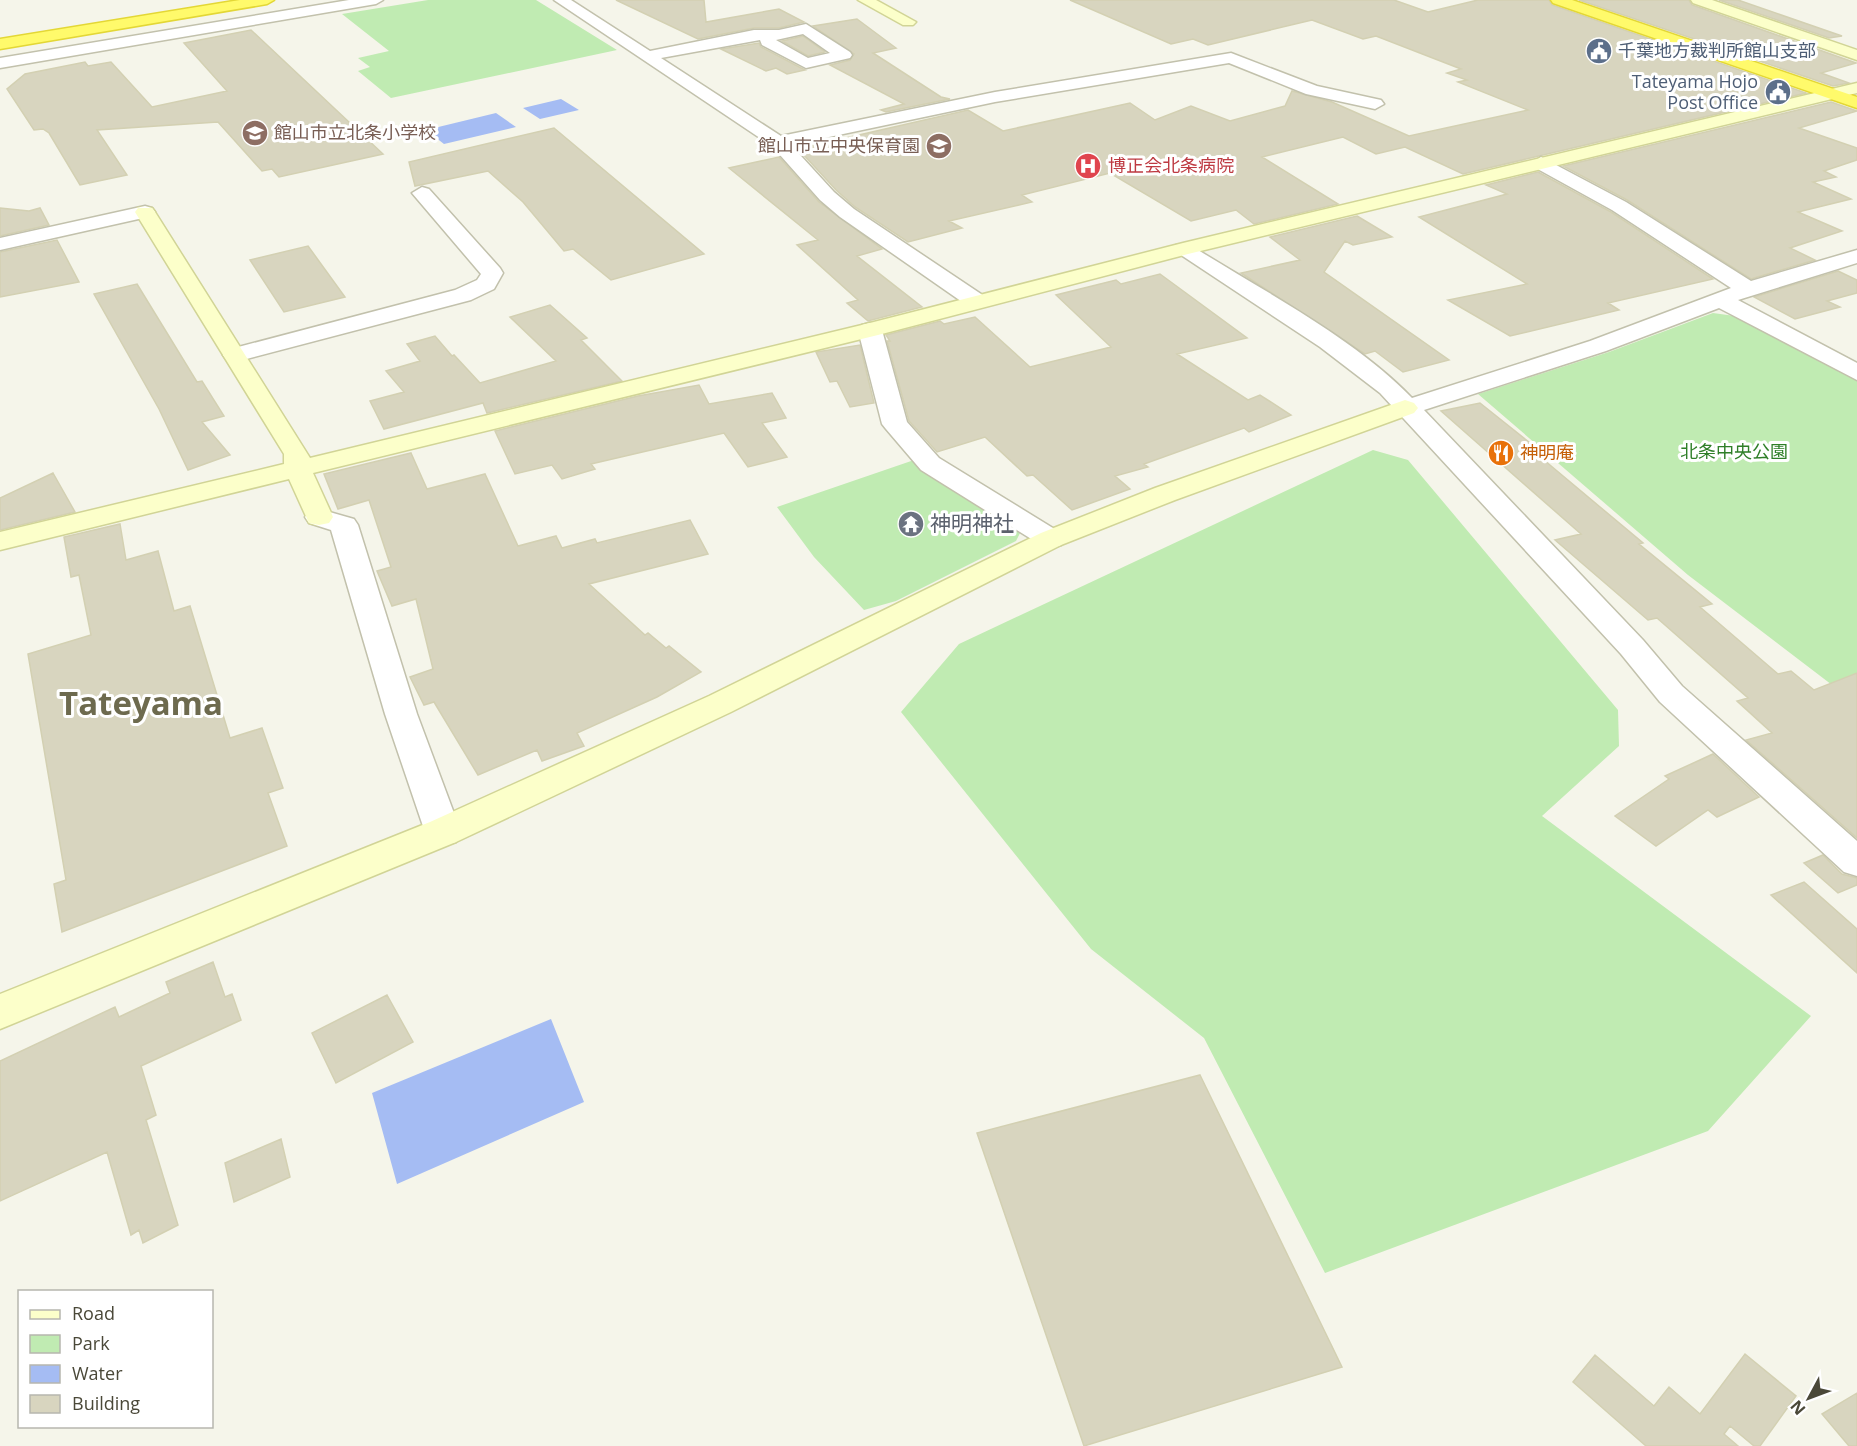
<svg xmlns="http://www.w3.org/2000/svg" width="1857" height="1446" viewBox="0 0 1857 1446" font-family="'Open Sans','Noto Sans JP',sans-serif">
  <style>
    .green { fill: #c0ebb2 }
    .water { fill: #a5bcf3 }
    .building { fill: #d8d5bf; stroke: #d3d0b2; stroke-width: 1.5 }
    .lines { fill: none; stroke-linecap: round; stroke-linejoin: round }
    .street-casing { stroke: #c2c1ac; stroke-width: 3 }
    .secondary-casing { stroke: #d1d496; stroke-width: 3 }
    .highway-casing { stroke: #e3d736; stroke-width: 3 }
    .street { fill: #fff; fill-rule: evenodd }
    .secondary { fill: #fcffca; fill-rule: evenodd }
    .highway { fill: #fffa6b; fill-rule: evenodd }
    .labels { text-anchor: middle; stroke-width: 6; stroke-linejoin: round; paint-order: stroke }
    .far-service-label { font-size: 18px; fill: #4e5e75; stroke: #fff; text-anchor: start }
    .far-education-label { font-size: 18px; fill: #785e54; stroke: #fff; text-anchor: start }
    .far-health-label { font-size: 18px; fill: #be3a42; stroke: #fff; text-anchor: start }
    .far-park-label { font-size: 18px; fill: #2f7f28; stroke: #fff }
    .far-food-label { font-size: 18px; fill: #c56008; stroke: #fff; text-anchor: start }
    .worship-label { font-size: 21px; fill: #5b616d; stroke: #fff; text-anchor: start }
    .town-label { font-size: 33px; font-weight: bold; fill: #6d6a4e; stroke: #fff }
  </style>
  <rect width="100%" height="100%" fill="#f5f5ea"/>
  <path class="green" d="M428,0H536L617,50L391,98L358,71L370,67L358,58L389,51L342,14Z
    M1713,313L1742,317L1857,378V704L1688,575L1478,394L1609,352Z
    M1373,450L1408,460L1618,710L1619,746L1542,816L1811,1016L1708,1131L1325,1273L1204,1038L1091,949L901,712L959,644Z
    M917,459L1021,531L1016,541L896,601L864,610L814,557L777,507Z"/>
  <path class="water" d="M561,99L579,110L540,119L523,108Z
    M496,113L516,127L444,144L426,130Z
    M551,1019L584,1102L397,1184L372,1093Z"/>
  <path class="building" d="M616,0H704L706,22L779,9L804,22L779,28H754L698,39Z
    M1070,0H1394L1428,12L1478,0H1549L1552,5L1806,93L1463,174L1405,147L1376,154L1343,137L1262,157L1338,204L1254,224L1236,210L1191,221L1110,173L1022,195L1032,202L949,221L962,228L908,242L855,207L836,190L801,152L805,151L802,148L968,110L1003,131L1130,103L1155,120L1191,106L1230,121L1285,106L1292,91L1332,102L1409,136L1528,110L1458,82L1467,80L1447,73L1461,69L1376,36L1363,39L1312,20L1208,45L1193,39L1171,44Z
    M1579,0H1689L1692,5L1856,63L1821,73L1849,83L1833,86Z
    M1719,0H1738L1842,36L1829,38Z
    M857,19L896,48L873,53L941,97L950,99L886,112L881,110L904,104L830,65L850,60L854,54L813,26Z
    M251,30L383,154L279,177L272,169L262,171L218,122L97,130L127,175L80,185L49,133L43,129L34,130L7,89L25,74L85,62L88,66L111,62L152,107L227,91L184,43Z
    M803,36L825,52L808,56L782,41Z
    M759,43L761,47L805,70L787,74L776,68L766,71L721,49Z
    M1831,102L1857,111L1799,128L1857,148V160L1824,171L1836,177L1813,182L1851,199L1798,212L1842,231L1790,248L1815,260L1751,279L1627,200L1563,166Z
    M554,128L704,254L611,280L573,249L564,251L523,202L488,171L415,186L409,162Z
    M779,157L819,202L882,249L857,256L922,307L868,321L847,303L858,300L797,245L818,240L729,168Z
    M1538,172L1611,212L1713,279L1608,303L1619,310L1510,336L1448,300L1527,284L1419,217L1507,194L1486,185Z
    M0,208L29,211L40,208L49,225L0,236Z
    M1357,216L1392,237L1353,245L1345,241L1324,272L1449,360L1403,372L1375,351L1365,354L1241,273L1300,260L1270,237Z
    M57,240L79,282L0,297V252Z
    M308,246L345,297L284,312L250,260Z
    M1838,271L1857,280V293L1827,301L1840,307L1795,319L1754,297Z
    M1160,274L1247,338L1177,354L1248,400L1260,395L1291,415L1249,432L1244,428L1144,464L1148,467L1115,476L1130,489L1072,510L1033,475L1027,476L985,437L937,452L909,421L887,341H890L886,335L940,321L944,324L975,317L1030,367L1111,347L1056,295L1116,280L1121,284Z
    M137,284L197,382L202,381L224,416L202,422L230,455L188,470L159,409L94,294Z
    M550,305L587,338L581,340L622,381L487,413L483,403L384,429L370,401L404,392L386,371L420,361L407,344L435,336L452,356L454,355L480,383L556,361L510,317Z
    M860,345L874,403L850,407L837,381L830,382L816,352Z
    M699,385L709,404L772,393L786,418L762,423L787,457L748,467L724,433L591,464L595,469L562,479L552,465L515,474L495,431L638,396Z
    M1480,403L1530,443L1526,444L1538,455L1643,543L1639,544L1712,604L1700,607L1778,674L1791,671L1814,690L1857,673V838L1746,740L1772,733L1737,701L1748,698L1657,618L1648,620L1555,540L1581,534L1441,411Z
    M411,453L427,489L485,474L518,546L556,536L562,548L595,539L597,543L690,520L708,554L589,584L645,635L648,633L666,648L669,646L701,672L657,697L577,733L584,746L542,761L537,750L478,775L434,702L424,705L410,677L433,669L416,599L392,606L377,571L391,567L369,500L338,509L324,474Z
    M53,473L75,512L0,530V498Z
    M120,524L126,560L158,551L174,611L190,606L230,738L262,728L283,788L268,793L287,846L62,932L54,884L66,880L28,654L91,635L79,575L71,577L64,537Z
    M1713,754L1759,797L1717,817L1708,810L1656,846L1615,816L1669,779L1665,776Z
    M1823,855L1842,874L1857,878V885L1838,893L1804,863Z
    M1804,882L1857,929V973L1771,895Z
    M213,962L225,997L232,994L241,1020L141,1066L156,1115L146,1120L178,1225L143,1243L139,1230L131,1235L107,1152L0,1201V1061L115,1007L119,1017L170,993L166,982Z
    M387,995L413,1042L336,1083L312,1033Z
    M1200,1075L1342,1367L1084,1446L977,1133Z
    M281,1139L290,1177L234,1202L225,1163Z
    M1745,1354L1796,1396L1760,1446H1754L1730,1426L1724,1434L1738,1446H1646L1573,1382L1595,1355L1654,1406L1669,1387L1700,1414Z
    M1857,1393V1446H1849L1822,1414Z"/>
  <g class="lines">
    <defs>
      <path id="street" d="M349,0H383L376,4L0,68V58Z
        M554,0H571L650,51L754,30H779L806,24L850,52L852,55L850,58L806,68L762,45L760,40L661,58L781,136L995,92L1231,53L1317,86L1381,100L1384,104L1375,109L1306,94L1229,63L995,102L791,145L834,192L854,209L984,296L987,301L984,306H968L840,217L820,200L772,146ZM803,34L830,53L808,58L776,40Z
        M1541,157L1626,202L1751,281L1857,250V263L1738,300L1857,363V380L1719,308L1606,351L1424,410L1643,640L1682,686L1857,841V876L1844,872L1660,702L1621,654L1380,393L1320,347L1172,249L1176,245H1190C1260,289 1356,339 1412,398L1590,341L1731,288L1612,210L1534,167L1532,163Z
        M422,187L429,189L500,268L503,273L494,289L471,300L235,362L227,360L223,355L227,350L455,290L477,280L481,274L412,193Z
        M145,206L152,208L155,212L152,216L0,250V238Z
        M870,323L878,325L882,330L907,422L939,458L1061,533L1065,539L1061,545L1051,548L1041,545L921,470L886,429L882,424L858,330L862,325Z
        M319,509L354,519L358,525L417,714L461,832L456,842L443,845L430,842L425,832L385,714L331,530L309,523L305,517L309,511Z"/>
      <path id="secondary" d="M858,0H876L916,22L913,25H903Z
        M1691,0H1712L1857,50V60L1693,3Z
        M1857,83V93L1188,254L878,335L313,473L333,517L329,523L319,525L309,523L289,479L0,550V532L284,464V454L135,212L138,208H152L155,212L310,458L866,324L1183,243Z
        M1405,400L1414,403L1418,408L1414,413L1175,500L1061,545L731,712L456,842L0,1029V994L430,822L709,696L1041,533L1155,488Z"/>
      <path id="highway" d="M240,0H274L267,4L0,49V39Z
        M1551,0H1572L1857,97V108L1553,3Z"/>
    </defs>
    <use href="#street" class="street-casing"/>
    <use href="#secondary" class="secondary-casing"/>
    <use href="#highway" class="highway-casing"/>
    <use href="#street" class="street"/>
    <use href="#secondary" class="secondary"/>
    <use href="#highway" class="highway"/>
  </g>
  <defs>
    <symbol id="civic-disc" viewBox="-11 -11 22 22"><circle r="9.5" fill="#5c6f8a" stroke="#fff"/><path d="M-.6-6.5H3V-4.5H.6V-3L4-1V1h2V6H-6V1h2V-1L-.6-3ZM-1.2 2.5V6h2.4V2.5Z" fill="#fff"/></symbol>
    <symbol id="school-disc" viewBox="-11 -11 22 22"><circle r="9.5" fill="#8d6e63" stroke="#fff"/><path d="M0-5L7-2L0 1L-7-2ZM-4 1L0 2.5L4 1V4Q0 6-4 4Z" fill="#fff"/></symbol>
    <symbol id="hospital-disc" viewBox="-11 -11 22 22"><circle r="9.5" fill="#e0444e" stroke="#fff"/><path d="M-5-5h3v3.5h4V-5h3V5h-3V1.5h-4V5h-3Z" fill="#fff"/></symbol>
    <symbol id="restaurant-disc" viewBox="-11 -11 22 22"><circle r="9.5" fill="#e8710a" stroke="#fff"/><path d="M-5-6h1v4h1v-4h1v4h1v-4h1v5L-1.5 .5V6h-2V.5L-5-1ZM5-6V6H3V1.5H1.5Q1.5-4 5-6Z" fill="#fff"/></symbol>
    <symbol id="temple-disc" viewBox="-11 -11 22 22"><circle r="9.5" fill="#6b7280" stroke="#fff"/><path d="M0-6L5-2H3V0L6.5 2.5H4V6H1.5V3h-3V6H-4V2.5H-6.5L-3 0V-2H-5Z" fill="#fff"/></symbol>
  </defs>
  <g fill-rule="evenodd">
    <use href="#civic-disc" x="1584" y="36" width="30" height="30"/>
    <use href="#civic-disc" x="1763" y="77" width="30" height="30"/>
    <use href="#school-disc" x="240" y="118" width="30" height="30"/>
    <use href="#school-disc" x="924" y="131" width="30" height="30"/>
    <use href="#hospital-disc" x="1073" y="151" width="30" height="30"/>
    <use href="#restaurant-disc" x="1486" y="438" width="30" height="30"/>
    <use href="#temple-disc" x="896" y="509" width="30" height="30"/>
  </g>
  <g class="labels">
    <g class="far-service-label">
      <text x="1618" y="57">千葉地方裁判所館山支部</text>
      <text x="1758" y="88" text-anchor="end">Tateyama Hojo<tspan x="1758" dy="21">Post Office</tspan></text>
    </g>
    <g class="far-education-label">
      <text x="274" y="139">館山市立北条小学校</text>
      <text x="920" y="152" text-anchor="end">館山市立中央保育園</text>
    </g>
    <g class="far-health-label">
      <text x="1108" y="172">博正会北条病院</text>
    </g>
    <g class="far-park-label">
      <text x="1734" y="458">北条中央公園</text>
    </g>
    <g class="far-food-label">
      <text x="1520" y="459">神明庵</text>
    </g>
    <g class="worship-label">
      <text x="930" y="531">神明神社</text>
    </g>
    <g class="town-label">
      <text x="141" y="715">Tateyama</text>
    </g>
  </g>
  <rect x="18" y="1290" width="195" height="138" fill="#ffffff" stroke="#b7b6af" stroke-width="1.5"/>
  <rect x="30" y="1310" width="30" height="9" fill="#fcffca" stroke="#b7b6af" stroke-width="1.5"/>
  <text x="72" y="1320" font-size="18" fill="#4a4838">Road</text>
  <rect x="30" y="1335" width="30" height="18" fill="#c0ebb2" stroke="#b7b6af" stroke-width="1.5"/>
  <text x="72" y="1350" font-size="18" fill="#4a4838">Park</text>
  <rect x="30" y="1365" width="30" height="18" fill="#a5bcf3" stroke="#b7b6af" stroke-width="1.5"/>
  <text x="72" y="1380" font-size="18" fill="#4a4838">Water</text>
  <rect x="30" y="1395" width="30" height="18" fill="#d8d5bf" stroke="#b7b6af" stroke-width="1.5"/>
  <text x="72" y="1410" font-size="18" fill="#4a4838">Building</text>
  <g transform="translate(1809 1398) rotate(229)" stroke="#ffffff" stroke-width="4.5" paint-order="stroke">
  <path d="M0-4.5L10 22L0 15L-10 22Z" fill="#4a4838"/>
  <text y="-9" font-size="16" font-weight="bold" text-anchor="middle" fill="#4a4838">N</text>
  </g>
</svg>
